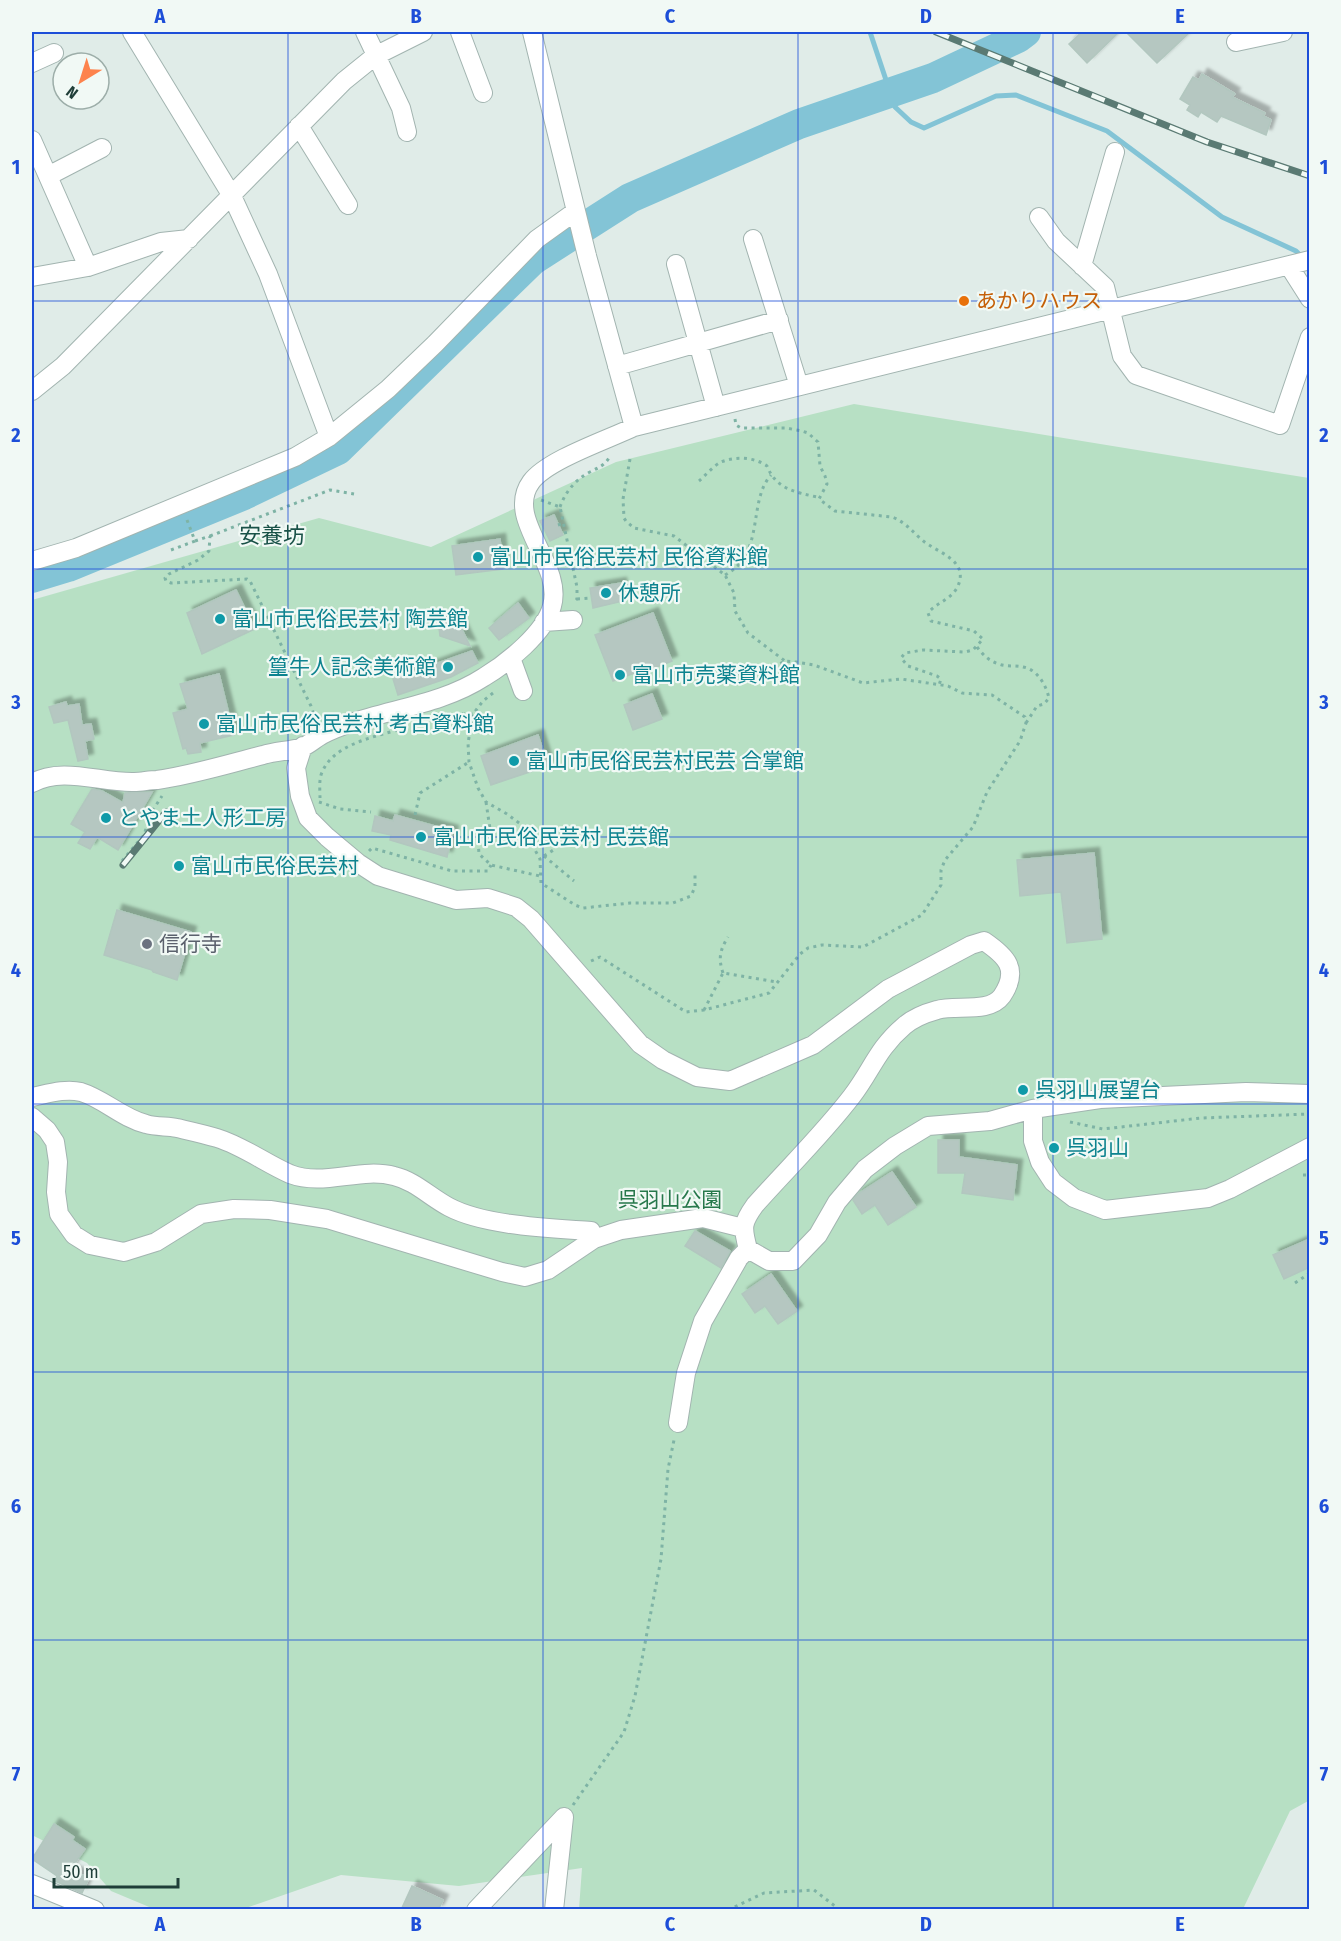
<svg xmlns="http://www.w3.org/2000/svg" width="1341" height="1941" viewBox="0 0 1341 1941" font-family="'Fira Sans Condensed','Noto Sans JP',sans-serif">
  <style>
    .green { fill: #b7e0c4 }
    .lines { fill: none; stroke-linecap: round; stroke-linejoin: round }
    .stream { stroke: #83c4d6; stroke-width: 5 }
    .river { stroke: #83c4d6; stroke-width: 30 }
    .building { fill: #b5c7c1; stroke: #b2c7bf; stroke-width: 1.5; filter: url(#shadow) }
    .minor-casing { stroke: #a2b4b0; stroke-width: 20 }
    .path { stroke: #7eb3a5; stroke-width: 3; stroke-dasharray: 3 4.5; stroke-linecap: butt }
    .minor { stroke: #fff; stroke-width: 18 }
    .rail-casing { stroke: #5a7a73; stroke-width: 7 }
    .rail { stroke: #f1f9f5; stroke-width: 4.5; stroke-dasharray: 14; stroke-linecap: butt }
    .grid { fill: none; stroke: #1d4ed8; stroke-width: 1.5; stroke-opacity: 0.55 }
    .food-dot { fill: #e8710a; stroke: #f1f9f5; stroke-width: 2 }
    .culture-dot { fill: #0f9aa8; stroke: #f1f9f5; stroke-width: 2 }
    .worship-dot { fill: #6b7280; stroke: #f1f9f5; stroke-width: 2 }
    .labels { text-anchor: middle; stroke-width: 4.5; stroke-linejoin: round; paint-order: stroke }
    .food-label { font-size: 21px; fill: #c56008; stroke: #f1f9f5; text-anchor: start }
    .culture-label { font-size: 21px; fill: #0d838f; stroke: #f1f9f5; text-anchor: start }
    .worship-label { font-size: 21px; fill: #5b616d; stroke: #f1f9f5; text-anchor: start }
    .park-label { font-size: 21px; fill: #26784b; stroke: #f1f9f5 }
    .neighbourhood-label { font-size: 22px; fill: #1a5248; stroke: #f1f9f5 }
    .neatline { fill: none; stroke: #1d4ed8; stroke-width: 2 }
    .grid-label { font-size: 20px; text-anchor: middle; font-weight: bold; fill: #1d4ed8 }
  </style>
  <defs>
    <filter id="shadow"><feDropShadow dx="5.5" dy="-5.5" stdDeviation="1.5" flood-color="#0004"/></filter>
  </defs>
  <rect width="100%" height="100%" fill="#e0ece8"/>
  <path class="green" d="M854,404L1309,478L1310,1800L1290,1811L1243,1909H579L582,1868L459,1886L341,1875L243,1909H154L111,1891L87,1863L32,1835V600L319,518L431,547L616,462Z"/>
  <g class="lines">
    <path class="stream" d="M870,32L895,107L911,122L924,128L996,96L1016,95L1107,131L1222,217L1296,251L1302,257"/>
    <path class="river" d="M32,578L68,567L244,495L338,450L533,260L630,198L799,124L933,78L1018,38L1026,32"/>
  </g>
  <path class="building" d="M1082,32H1119L1087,63L1069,44Z
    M1126,32H1190L1157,63Z
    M1202,74L1235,94L1232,97L1265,113L1263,116L1271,120L1266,135L1221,116L1217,122L1201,112L1198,117L1187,110L1190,105L1180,99L1193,77L1199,80Z
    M554,515L563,535L550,541L540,521Z
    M500,539L503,569L456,575L452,546Z
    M621,583L623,601L593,608L590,588Z
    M236,590L255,629L202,654L187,613Z
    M518,603L529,618L499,640L489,628Z
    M653,613L672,661L649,670L648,668L613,681L595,635Z
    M455,616L458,621L470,646L440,636L438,620Z
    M472,651L478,663L451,677L398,695L393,679Z
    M219,674L234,735L200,743L201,752L188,754L186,748L183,749L173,713L188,709L180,684Z
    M652,694L662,719L633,730L624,705Z
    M66,702L67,706L79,704L82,725L91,724L94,739L85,741L88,759L78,761L68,720L54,723L49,707Z
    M538,735L548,766L491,785L481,756Z
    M92,789L102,791L123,803L125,793L152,792L118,850L97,837L90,849L78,843L85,832L71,824Z
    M395,815L453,831L447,857L390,840L391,835L372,831L375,816L393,821Z
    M1094,853L1102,939L1067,943L1061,892L1020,896L1017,860Z
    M117,910L191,932L177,980L153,972L152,970L104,955Z
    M938,1140H959V1157L1017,1165L1013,1200L962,1193L965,1173H938Z
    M892,1172L916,1207L888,1225L875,1205L862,1214L853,1200L858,1194Z
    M695,1231L730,1251L721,1268L685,1246Z
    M1310,1239V1267L1284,1279L1273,1255Z
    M771,1274L797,1311L778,1324L765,1306L755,1313L742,1294Z
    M54,1824L74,1837L72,1840L85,1849L70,1870L89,1878L82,1893L55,1881L57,1876L32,1859Z
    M412,1886L443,1900L438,1910H401Z"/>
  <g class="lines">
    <defs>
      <path id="minor" d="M132,32L232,196L268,274L329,437
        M365,32L401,108L407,132
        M460,32L483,93
        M532,32L587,256L634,427
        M1236,42L1283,32
        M32,63L54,53
        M299,126L348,205
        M32,140L88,267
        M48,176L102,148
        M1039,217L1056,241L1105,287L1122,356L1136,375L1280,425L1310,337
        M753,239L799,386
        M676,264L716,407
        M1082,266L1115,152
        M1289,266L1310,299
        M32,277L88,267L161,242L189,239
        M617,366L779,320
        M32,391L63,366L344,81L375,56L423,32
        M32,561L76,548L295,457L329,437L388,389L435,344L537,239L576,211
        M544,622L573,620
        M511,658L523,691
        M303,746L296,768L300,796L308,818L327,837L358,863L378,876L456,900L488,898L516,907L531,919L640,1044L663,1060L697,1077L730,1081L813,1045L888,989L971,945L984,941C1006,956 1020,969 1002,996C989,1014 955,1004 937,1010C926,1013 912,1019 904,1026C877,1049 872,1070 852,1096C823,1134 787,1169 755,1205C742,1223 742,1227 748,1249L769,1261H793L818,1235L837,1202L865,1169L895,1146L928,1126L990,1121L1033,1109L1100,1099L1246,1092L1310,1094
        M32,783C63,766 100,783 134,782C142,782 149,780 157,780C192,775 228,764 263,755C276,751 290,751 303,747C310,744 316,738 322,735C331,730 342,726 351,723C396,708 444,703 484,677C507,663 545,633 552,606C564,564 504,519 531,482C547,460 607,440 634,427L1310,260
        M32,1097C47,1094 65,1088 81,1092C104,1099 122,1118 146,1124C156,1127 167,1126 177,1128C190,1131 204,1134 217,1138C243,1146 265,1163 290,1174C324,1187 360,1167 394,1176C415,1181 430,1197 449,1207C485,1226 550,1228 591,1231L594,1239
        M1033,1109V1141L1040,1162L1053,1182L1074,1198L1105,1210L1208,1198L1230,1189L1310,1147
        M32,1117L47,1130L55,1142L58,1162L56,1192L59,1214L74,1235L90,1245L124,1252L156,1242L201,1214L234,1209L270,1210L327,1219L502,1272L525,1277L548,1270L594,1239L621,1230L703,1218L743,1228
        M678,1423L686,1373L703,1321L739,1258L748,1249
        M32,1884L95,1910
        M476,1910L564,1817
        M554,1910L564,1817"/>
    </defs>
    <use href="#minor" class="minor-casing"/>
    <path class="path" d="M735,419L736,425L741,428H786L802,431L808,433L818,442L820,466L825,476L827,484L819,499L835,511L892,517C905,522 912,531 922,540C937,553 971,560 957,588C950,600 936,603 928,613L931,621L974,631L983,639L973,650L965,652L923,650L905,653L901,658L908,666L937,676L941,679L939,685
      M630,459L623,499L624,518L626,521L634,528L674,536L725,575L734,593L735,611L748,633L785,661
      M699,481C705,476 713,466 721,462C736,456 754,457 767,466C776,489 795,492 817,497L819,499
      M541,500L560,507L577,587V599L573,603
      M560,507C565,493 574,481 588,473C597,468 605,466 610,456
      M187,520L195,541L210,536L209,551L198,560L169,574L165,578L166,581L171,583L247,579L250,581L311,706L316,721
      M558,525L564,523
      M210,536L330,490L354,494
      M171,550L195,541
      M725,575C766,553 747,502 771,475
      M577,599L591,598
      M977,647C983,655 989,661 999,664C1006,667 1015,665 1023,667C1037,669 1046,685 1049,698L1044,704L1037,706L1026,723
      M493,693L483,701L473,714L468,743L469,762L478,788L486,802L507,814L530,831L535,850L540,859L541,883L575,905L583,908L630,903H673L691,896L695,887V872
      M447,714H473
      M320,798C320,791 319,782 321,775C332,743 376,737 404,728
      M319,802L340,809L371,812
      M486,802L490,829L478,840L479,854L491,865L540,876
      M415,815L420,793L469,762
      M369,851L372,848L452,871H488L491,865
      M544,856L574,881
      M544,856L555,849
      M122,861L144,835L151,813L162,796
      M591,961L600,957L686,1012L704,1010L769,993L800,954L808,948L822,945L863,947L922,915L941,885V870L945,860L973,827L987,792L1020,741L1026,723L1025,717L992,695L962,693L948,686L901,679L863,683L814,665L796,662L785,661L764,673L738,674
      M723,973C718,958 720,950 728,937
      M704,1010L723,973L777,982
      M1070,1122L1103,1129L1201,1118L1310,1114
      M1303,1175H1310
      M1295,1283L1310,1273
      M573,1805L624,1732L635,1696L661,1559L668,1469L674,1440
      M728,1910L764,1893L814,1890L840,1910"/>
    <use href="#minor" class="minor"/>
    <defs>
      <path id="rail" d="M936,32L1207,142L1310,176
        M123,865L166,812"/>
    </defs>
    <use href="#rail" class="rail-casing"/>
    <use href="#rail" class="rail"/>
  </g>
  <path class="grid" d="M288,32V1910M543,32V1910M798,32V1910M1053,32V1910M32,301H1310M32,569H1310M32,837H1310M32,1104H1310M32,1372H1310M32,1640H1310"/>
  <circle class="food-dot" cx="964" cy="301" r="6"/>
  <g class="culture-dot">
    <circle cx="478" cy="557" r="6"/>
    <circle cx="606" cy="593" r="6"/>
    <circle cx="220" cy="619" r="6"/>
    <circle cx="448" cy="667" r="6"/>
    <circle cx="620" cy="675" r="6"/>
    <circle cx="204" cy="724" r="6"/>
    <circle cx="514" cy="761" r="6"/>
    <circle cx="106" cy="818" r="6"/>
    <circle cx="421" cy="837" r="6"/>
    <circle cx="179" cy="866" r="6"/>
    <circle cx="1023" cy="1090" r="6"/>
    <circle cx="1054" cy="1148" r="6"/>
  </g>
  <circle class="worship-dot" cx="147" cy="944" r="6"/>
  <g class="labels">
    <g class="food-label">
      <text x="976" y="308">あかりハウス</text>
    </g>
    <g class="culture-label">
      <text x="490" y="564">富山市民俗民芸村 民俗資料館</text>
      <text x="618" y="600">休憩所</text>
      <text x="232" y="626">富山市民俗民芸村 陶芸館</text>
      <text x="436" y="674" text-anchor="end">篁牛人記念美術館</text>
      <text x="632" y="682">富山市売薬資料館</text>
      <text x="216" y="731">富山市民俗民芸村 考古資料館</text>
      <text x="526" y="768">富山市民俗民芸村民芸 合掌館</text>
      <text x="118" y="825">とやま土人形工房</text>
      <text x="433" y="844">富山市民俗民芸村 民芸館</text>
      <text x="191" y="873">富山市民俗民芸村</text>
      <text x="1035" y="1097">呉羽山展望台</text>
      <text x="1066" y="1155">呉羽山</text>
    </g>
    <g class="worship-label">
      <text x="159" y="951">信行寺</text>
    </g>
    <g class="park-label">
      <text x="670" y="1207">呉羽山公園</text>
    </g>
    <g class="neighbourhood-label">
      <text x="272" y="543">安養坊</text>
    </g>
  </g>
  <rect width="1341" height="1941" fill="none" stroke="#f1f9f5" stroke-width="66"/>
  <g transform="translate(81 81) rotate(218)"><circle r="28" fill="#f1f9f5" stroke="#9daea9" stroke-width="1.5"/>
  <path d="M0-4.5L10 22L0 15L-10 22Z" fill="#fd834d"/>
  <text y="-9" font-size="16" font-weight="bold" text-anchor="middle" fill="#1f3e38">N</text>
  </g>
  <path d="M54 1878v9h124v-9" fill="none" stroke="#1f3e38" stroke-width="3"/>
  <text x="63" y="1878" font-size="18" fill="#1f3e38" stroke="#f1f9f5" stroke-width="4.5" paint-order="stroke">50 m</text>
  <rect x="33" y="33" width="1275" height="1875" class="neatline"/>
  <g class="grid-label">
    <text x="160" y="23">A</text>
    <text x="416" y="23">B</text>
    <text x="670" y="23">C</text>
    <text x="926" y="23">D</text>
    <text x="1180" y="23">E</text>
    <text x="16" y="174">1</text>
    <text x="1324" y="174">1</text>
    <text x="16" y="442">2</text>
    <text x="1324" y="442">2</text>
    <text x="16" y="709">3</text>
    <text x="1324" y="709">3</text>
    <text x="16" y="977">4</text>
    <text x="1324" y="977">4</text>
    <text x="16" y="1245">5</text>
    <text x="1324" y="1245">5</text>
    <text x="16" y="1513">6</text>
    <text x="1324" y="1513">6</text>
    <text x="16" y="1781">7</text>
    <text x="1324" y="1781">7</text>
    <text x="160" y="1931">A</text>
    <text x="416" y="1931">B</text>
    <text x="670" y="1931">C</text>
    <text x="926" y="1931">D</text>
    <text x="1180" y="1931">E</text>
  </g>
</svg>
